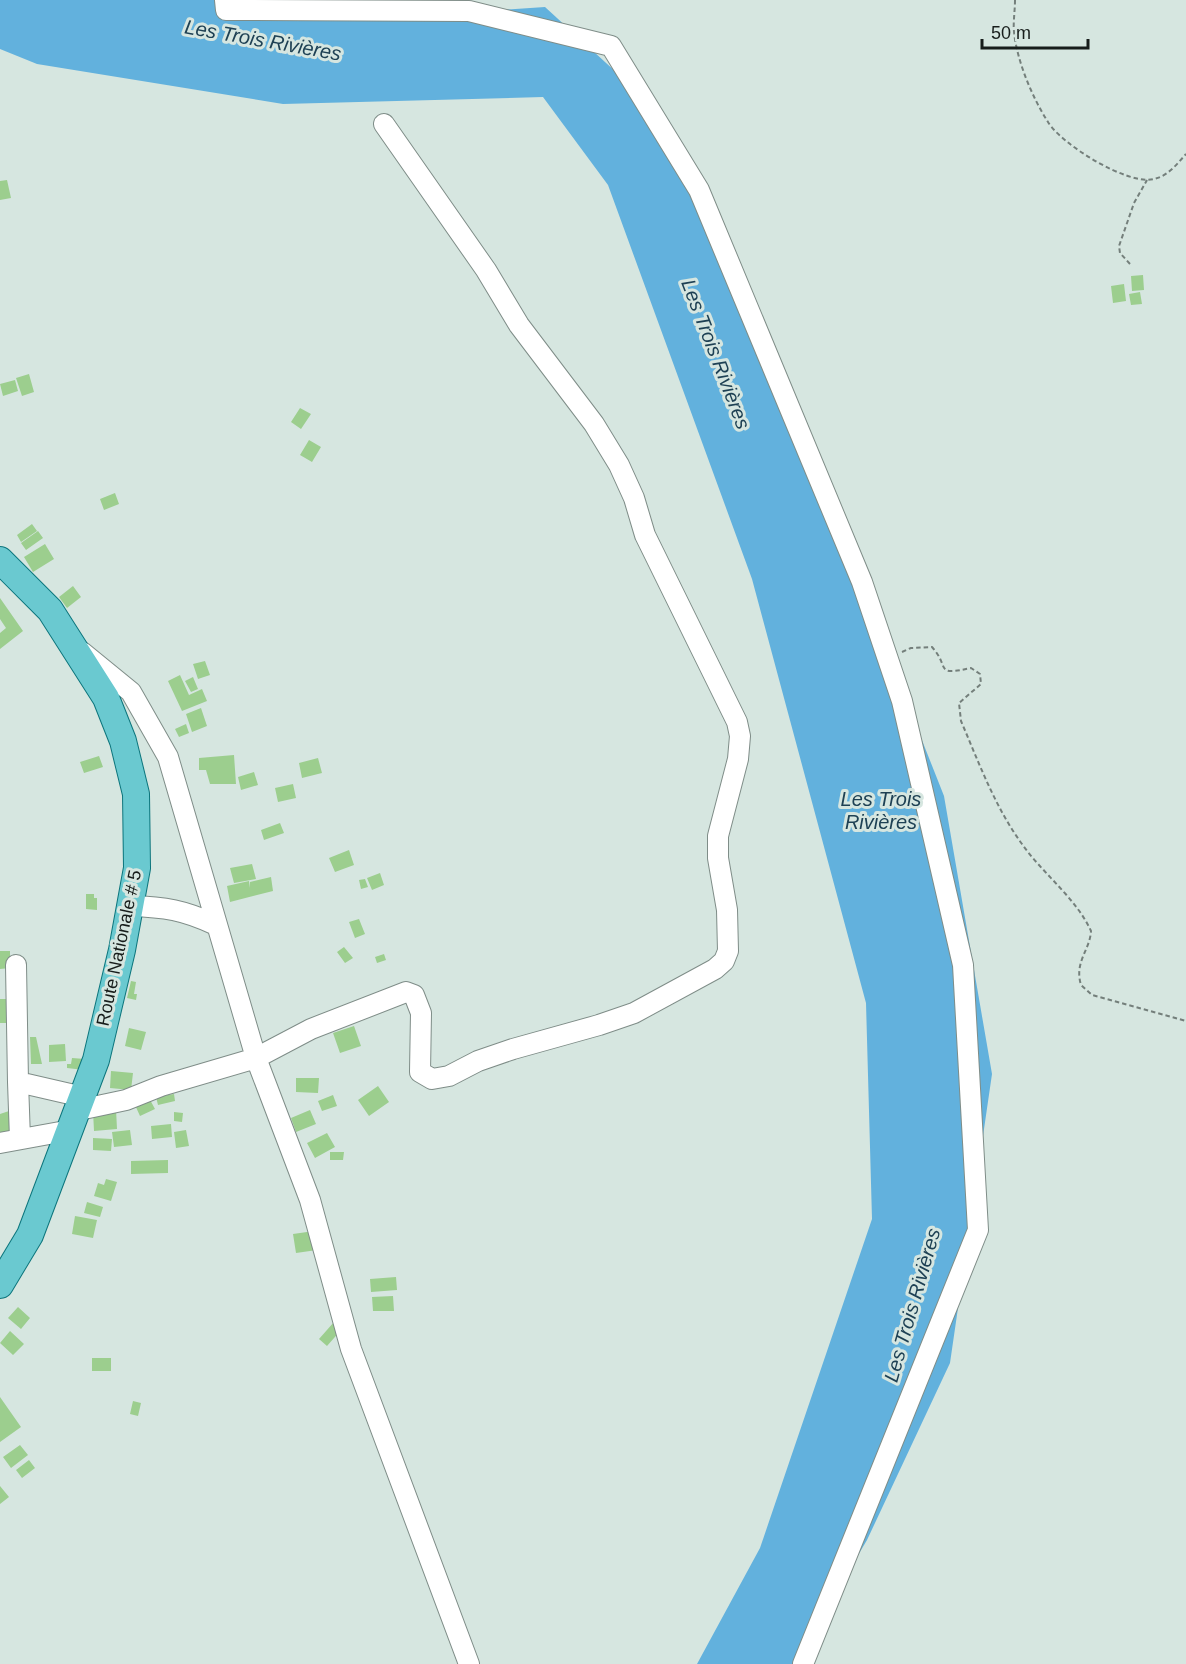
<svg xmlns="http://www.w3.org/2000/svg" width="1186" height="1664" viewBox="0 0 1186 1664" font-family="Helvetica,sans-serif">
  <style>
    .water { fill: #62b1dd }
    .building { fill: #9cce8e }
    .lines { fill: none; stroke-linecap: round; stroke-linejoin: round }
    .minor-casing { stroke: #7f8d88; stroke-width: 22 }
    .major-casing { stroke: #0c757c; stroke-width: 28 }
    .path { stroke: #747f7b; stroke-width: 2; stroke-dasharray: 4.5 3; stroke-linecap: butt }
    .minor { stroke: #fff; stroke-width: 20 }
    .major { stroke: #6ac9d0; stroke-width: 26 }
    .labels { text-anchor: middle; stroke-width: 6; stroke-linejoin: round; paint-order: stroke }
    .street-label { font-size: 18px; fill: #171d1b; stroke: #d6e6e0 }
    .water-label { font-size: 20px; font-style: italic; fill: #1e4154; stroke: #d6e6e0 }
  </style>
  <rect width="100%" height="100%" fill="#d6e6e0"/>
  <path class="water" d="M0,0H350L422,15L545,7L629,84L749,302L944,796L992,1074L950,1363L867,1540L794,1664H697L760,1548L872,1219L866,1003L752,579L608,185L543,97L283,104L37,64L0,49Z"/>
  <path class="building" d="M7,180L11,198L0,200V181Z
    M1143,275L1144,290L1132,291L1131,276Z
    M1124,284L1126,301L1113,303L1111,286Z
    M1140,292L1142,304L1131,305L1129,294Z
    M29,374L34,392L22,396L16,378Z
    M15,380L18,391L3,396L0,384Z
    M300,408L311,414L301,429L291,422Z
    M309,440L321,447L312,462L300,455Z
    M115,493L119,504L104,510L100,499Z
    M32,524L37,531L21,542L17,535Z
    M38,531L43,538L26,550L21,543Z
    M45,544L54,559L33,572L24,557Z
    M73,586L81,597L67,608L59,597Z
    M0,598L23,631L0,649V633L6,628L0,619Z
    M205,661L210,675L198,679L193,664Z
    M180,675L189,695L202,689L207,701L182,711L168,681Z
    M193,677L198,689L191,692L185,681Z
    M201,708L207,726L192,732L186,714Z
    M186,724L189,733L179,737L175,729Z
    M234,755L236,784H210L206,770H199V758Z
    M99,756L103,767L84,773L80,762Z
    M318,758L322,773L302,778L299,763Z
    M254,772L258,785L241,790L238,777Z
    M293,784L296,798L278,802L275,788Z
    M280,823L284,833L264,840L261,830Z
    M349,850L354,865L335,872L329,858Z
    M252,864L256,879L234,883L230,868Z
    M380,873L384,885L372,890L367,878Z
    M271,877L273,891L230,902L227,886L249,881L250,888V882Z
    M365,879L368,887L361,889L359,880Z
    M86,894H94V898H97V910L86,909Z
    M359,919L365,934L355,938L349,922Z
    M344,947L353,958L345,963L337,952Z
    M0,951H10V968L0,969Z
    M384,954L386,960L377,963L375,957Z
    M131,981L136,982L134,994H137L136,1000L127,998Z
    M0,999H6L7,1023H0Z
    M354,1026L361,1046L340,1053L333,1033Z
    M129,1028L146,1032L141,1050L125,1046Z
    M30,1037H36L42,1064H31Z
    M65,1044L66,1061L49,1062V1045Z
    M72,1058L85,1059L84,1070L67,1068V1064H71Z
    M111,1071L133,1073L131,1090L110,1088Z
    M296,1078H319L318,1093L296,1092Z
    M378,1086L389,1102L369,1116L358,1100Z
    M174,1094L175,1101L158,1105L156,1097Z
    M333,1095L337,1106L322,1111L318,1101Z
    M149,1098L155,1109L140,1116L135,1105Z
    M116,1109L117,1129L94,1131L93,1111Z
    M12,1110L17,1128L0,1134V1114Z
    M310,1110L316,1124L296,1132L291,1118Z
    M174,1112L183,1113L182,1122L174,1121Z
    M171,1124L172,1137L152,1139L151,1126Z
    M130,1130L132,1145L114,1147L112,1132Z
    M186,1130L189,1146L176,1148L174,1132Z
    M327,1133L335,1147L315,1158L307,1143Z
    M93,1138L112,1139L111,1151L93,1150Z
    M330,1152H344L343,1160H330Z
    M168,1160V1173L131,1174V1161Z
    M106,1179L117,1182L111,1201L94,1196L98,1183L104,1185Z
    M87,1202L103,1207L100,1217L84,1213Z
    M75,1216L97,1220L93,1238L72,1234Z
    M314,1231L317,1250L296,1253L293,1234Z
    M396,1277L397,1290L371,1292L370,1279Z
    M393,1296L394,1311H373L372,1297Z
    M18,1307L30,1318L21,1329L8,1318Z
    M334,1322L342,1329L327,1346L319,1339Z
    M10,1331L24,1344L13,1355L0,1343Z
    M92,1358H111V1371H92Z
    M0,1397L21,1427L0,1442Z
    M133,1401L141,1403L138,1416L130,1414Z
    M20,1445L28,1455L11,1468L3,1457Z
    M29,1460L35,1468L22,1478L16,1470Z
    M0,1486L9,1497L0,1504Z"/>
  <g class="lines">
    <defs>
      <path id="minor" d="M225,0L226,10L469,11L611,46L699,190L862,582L902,701L963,965L978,1230L803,1664
        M82,652L131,692L168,757L256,1058L310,1200L351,1349L469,1664
        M130,906C165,907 184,910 216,925
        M16,965L18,1082L83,1097
        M18,1082L20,1139
        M79,1110L126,1100L161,1086L256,1058L311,1029L406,992L414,995L421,1013L420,1072L432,1079L449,1076L478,1061L513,1049L599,1025L634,1013L715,969L724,961L728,951L727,910L718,858V836L738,759L740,736L737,722L645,535L634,498L619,465L594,424L519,325L486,270L384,124
        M0,1143L71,1130"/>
      <path id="major" d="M0,560L50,610L106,698L123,741L136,794L137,868L122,950L96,1060L30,1235L0,1285"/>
    </defs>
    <use href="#minor" class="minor-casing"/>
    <use href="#major" class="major-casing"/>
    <path class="path" d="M1015,0C1015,11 1013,22 1014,32C1017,61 1032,97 1048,122C1061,144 1128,186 1154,179C1168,176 1177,164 1186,154
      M1130,264L1120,253L1119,246L1134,203L1147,180
      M902,652L911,648L932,647C951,668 933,676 971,668L980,674L981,684L959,703L961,721C979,763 995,807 1022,844C1043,874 1076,898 1091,931C1090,950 1074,962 1081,985L1092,995L1186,1021"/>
    <use href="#minor" class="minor"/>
    <use href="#major" class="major"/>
  </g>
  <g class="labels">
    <g class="street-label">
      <text transform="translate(119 948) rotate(-78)" y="6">Route Nationale # 5</text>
    </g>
    <g class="water-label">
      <text transform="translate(263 40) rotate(10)" y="7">Les Trois Rivières</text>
      <text transform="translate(716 354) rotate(69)" y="7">Les Trois Rivières</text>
      <text x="881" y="806">Les Trois<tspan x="881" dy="23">Rivières</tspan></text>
      <text transform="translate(912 1305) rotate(-74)" y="7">Les Trois Rivières</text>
    </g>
  </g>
  <path d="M982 39v9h106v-9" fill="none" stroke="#171d1b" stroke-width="3"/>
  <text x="991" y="39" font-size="18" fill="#171d1b" stroke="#d6e6e0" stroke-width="4.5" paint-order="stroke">50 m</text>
</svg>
